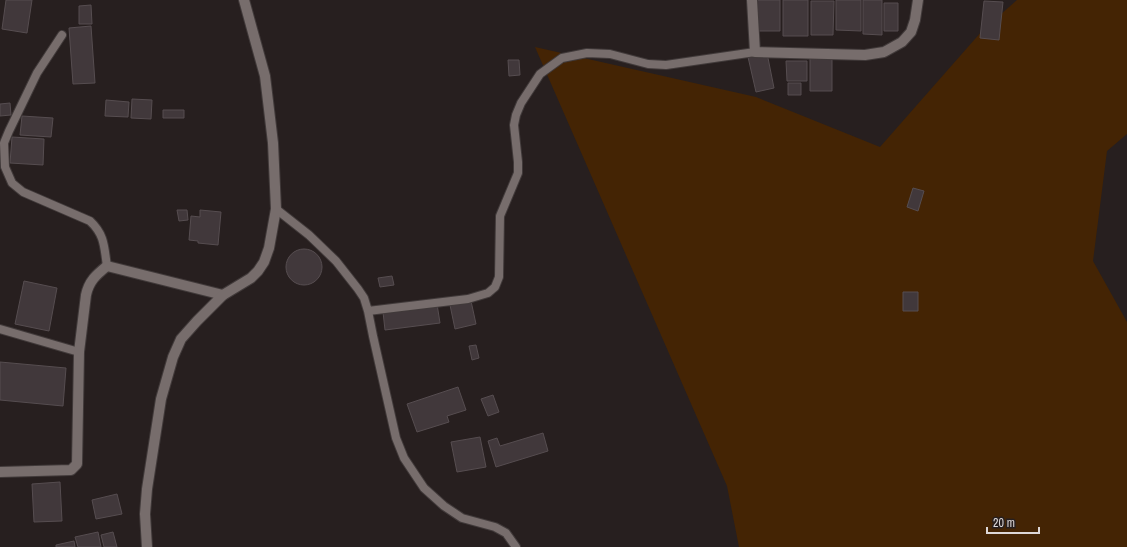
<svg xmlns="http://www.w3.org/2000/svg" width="1127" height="547" viewBox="0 0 1127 547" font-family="'Archivo Narrow',sans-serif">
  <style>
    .green { fill: #442404 }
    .building { fill: #41383b; stroke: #564d50 }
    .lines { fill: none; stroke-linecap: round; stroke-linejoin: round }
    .lane-casing { stroke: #413a3a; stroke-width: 10 }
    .street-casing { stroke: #413a3a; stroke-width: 12 }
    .secondary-casing { stroke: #413a3a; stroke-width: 12 }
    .lane { stroke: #776d6c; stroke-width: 8 }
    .street { stroke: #776d6c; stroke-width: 10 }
    .secondary { stroke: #776d6c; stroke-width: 10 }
  </style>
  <rect width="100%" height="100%" fill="#271f1f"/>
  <path class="green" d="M1017,0H1127V134L1107,151L1093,261L1127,322V547H739L727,486L535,47L756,97L880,147L982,31Z"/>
  <path class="building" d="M6,0H32L27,33L2,29Z
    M757,0H780V31H757Z
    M783,0H808V36H783Z
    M836,0H861V31L836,30Z
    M863,0H882V35L863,34Z
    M811,1H834L833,35H811Z
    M984,1L1003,2L999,40L980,38Z
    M884,3H898V31H884Z
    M91,5L92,24H79V6Z
    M91,26L95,83L73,84L69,28Z
    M767,53L774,88L756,92L748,57Z
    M810,56L832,57V91H810Z
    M508,60H519L520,75L509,76Z
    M786,61H807V81H787Z
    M788,83H801V95H788Z
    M132,99L152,100L151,119L131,118Z
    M106,100L129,102L128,117L105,116Z
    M10,103L11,115L0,116V104Z
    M163,110H184V118H163Z
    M22,116L53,118L51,137L20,135Z
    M12,137L44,139L43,165L10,163Z
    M913,188L924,191L918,211L907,207Z
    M177,210H187L188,220L179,221Z
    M200,210L221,212L218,245L198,243V241L189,240L191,216L200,217Z
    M286 267a18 18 0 1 1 36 0a18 18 0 1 1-36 0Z
    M392,276L394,285L380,287L378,278Z
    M24,281L57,288L49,331L15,324Z
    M903,292H918V311H903Z
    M471,301L476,324L455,329L450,305Z
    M437,304L440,323L385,330L383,312Z
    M476,345L479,358L472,360L469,346Z
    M0,362L66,368L63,406L0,400Z
    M458,387L466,410L447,416L449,422L417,432L407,404Z
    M493,395L499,412L488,416L481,399Z
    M543,433L548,451L496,467L488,441L497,438L500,446Z
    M480,437L486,467L457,472L451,442Z
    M60,482L62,521L34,522L32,484Z
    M117,494L122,514L96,519L92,500Z
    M98,532L101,547H78L75,537Z
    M113,532L117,547H104L101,535Z
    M74,541L75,547H56V545Z"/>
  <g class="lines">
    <defs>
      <path id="lane" d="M62,35L37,73L9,131L4,143L5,167L12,183L23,192L90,221C105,235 104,247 107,266
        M276,209L309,235L336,261L358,289L364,298L368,311L373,336L396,438L404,458L424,488L444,506L462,518L495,527L506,533L516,547
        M368,311L468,299L488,293L495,287L499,277L500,216L518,173V162L514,125L516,115L521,103L540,74L562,58L587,53L610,54L648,64L666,65L755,52
        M0,329L79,352"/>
      <path id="street" d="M752,0L755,52L865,55L884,52L902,42L911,32L915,20L918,0
        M0,472L71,470L77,464L79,352L86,295C89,281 96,275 107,266L223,295"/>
      <path id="secondary" d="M147,547L145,514L147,489L161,399L173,357L181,339L197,321L223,295L251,278L258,271L264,262L269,248L276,209L273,143L265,76L244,0"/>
    </defs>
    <use href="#lane" class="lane-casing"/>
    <use href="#street" class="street-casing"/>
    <use href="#secondary" class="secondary-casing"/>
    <use href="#lane" class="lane"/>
    <use href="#street" class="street"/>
    <use href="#secondary" class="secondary"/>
  </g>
  <path d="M987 527v6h52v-6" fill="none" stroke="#ddd7d7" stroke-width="2"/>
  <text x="993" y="527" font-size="12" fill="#ddd7d7" stroke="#271f1f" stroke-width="3" paint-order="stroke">20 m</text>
</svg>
